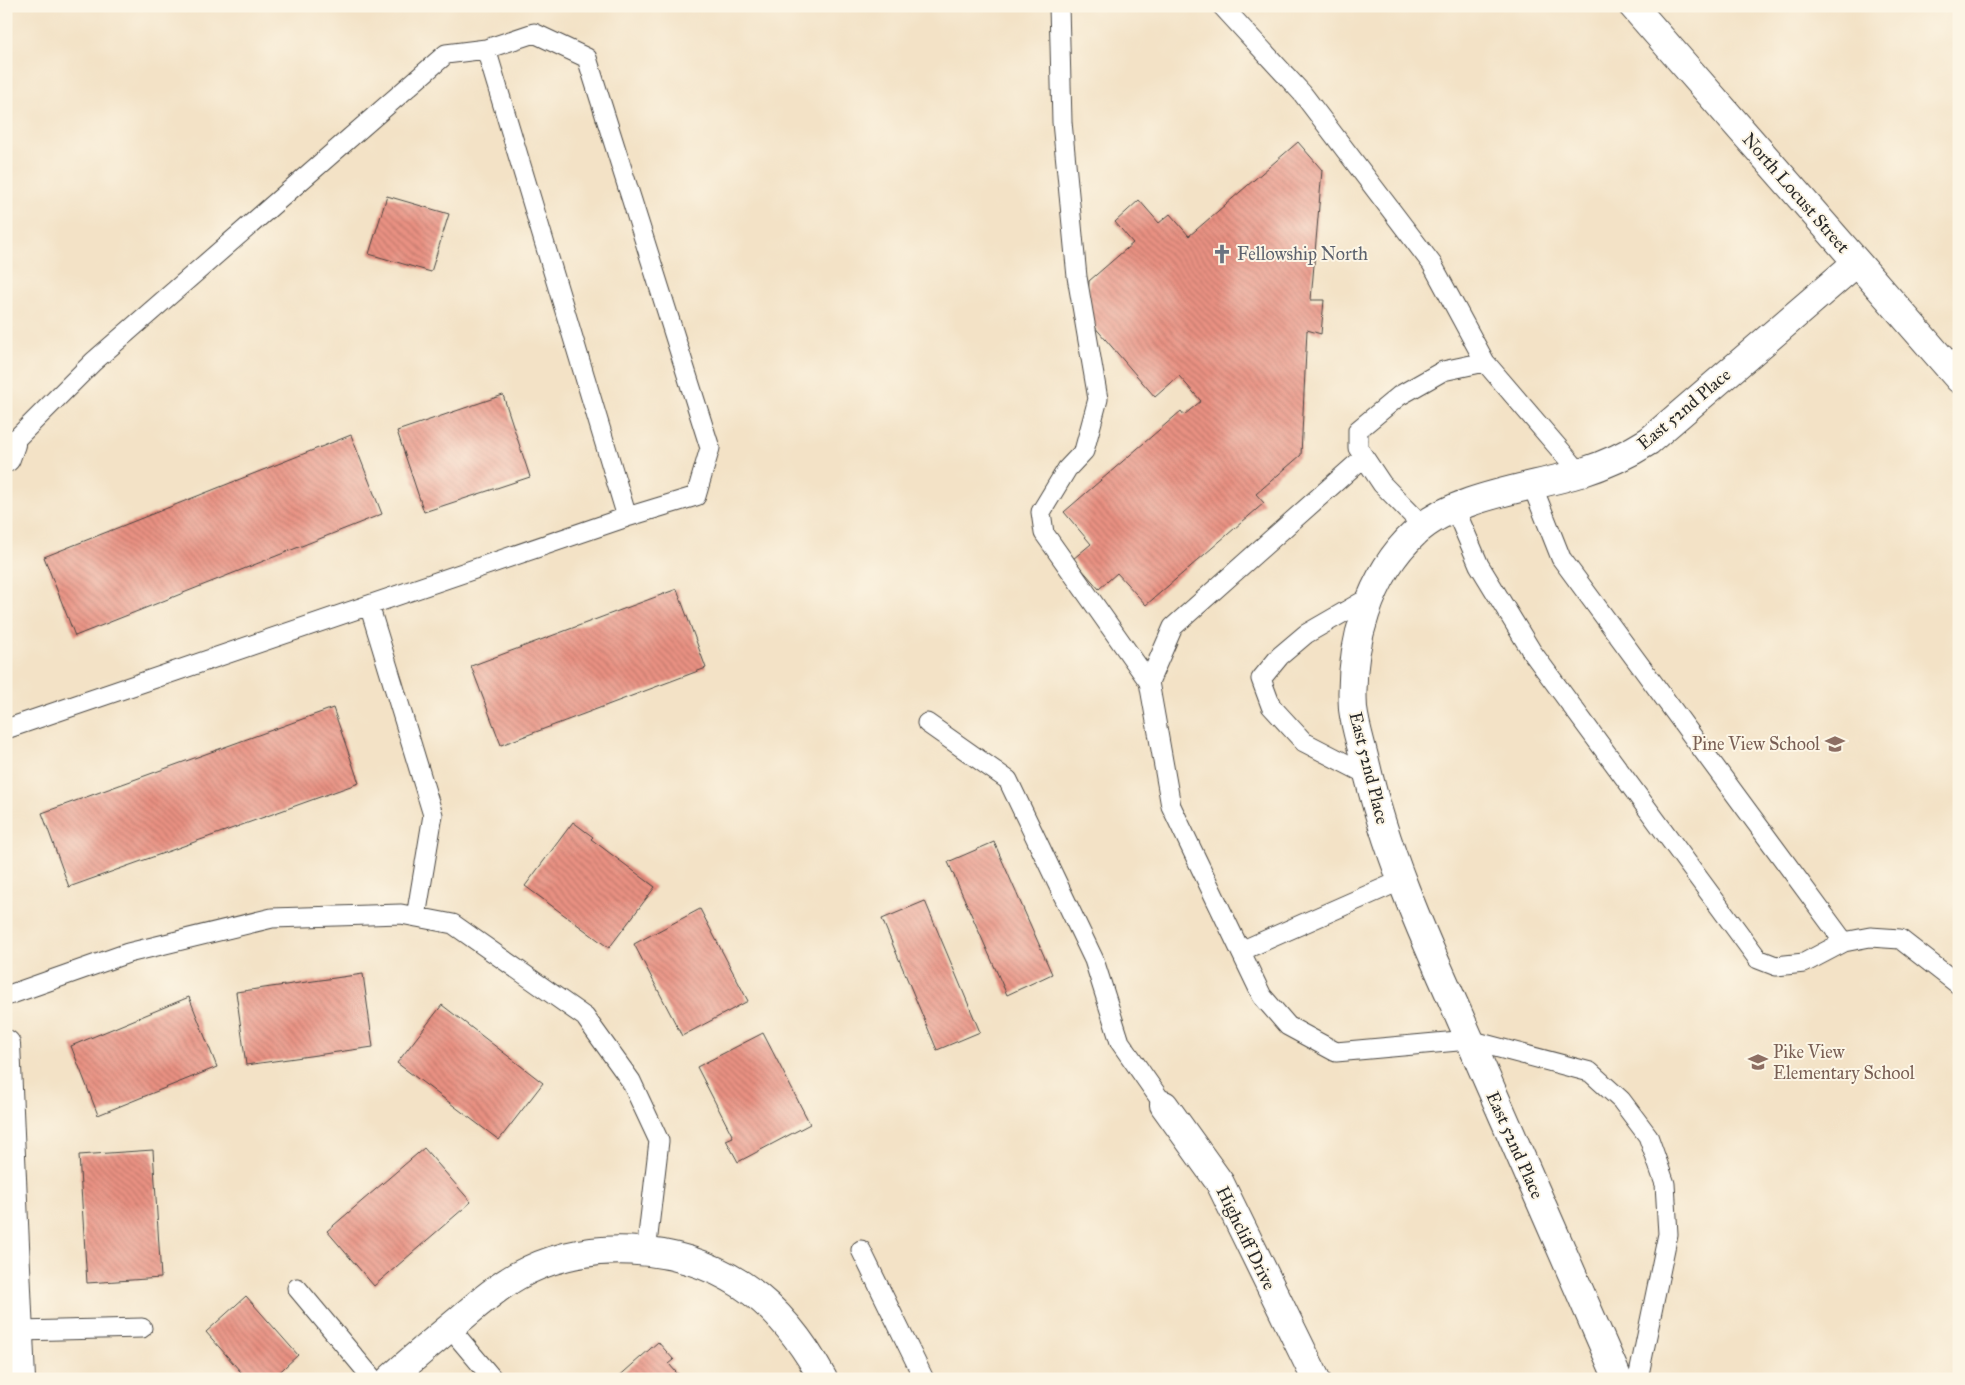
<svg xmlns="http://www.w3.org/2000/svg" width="1965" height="1385" viewBox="0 0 1965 1385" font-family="'IM FELL Great Primer',serif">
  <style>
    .building { fill: url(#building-back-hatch) }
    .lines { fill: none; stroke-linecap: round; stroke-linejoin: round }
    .lane-casing { stroke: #494642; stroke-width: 21 }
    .street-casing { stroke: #494642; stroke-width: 30 }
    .lane { stroke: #fff; stroke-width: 19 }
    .street { stroke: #fff; stroke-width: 28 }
    .labels { text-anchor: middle; stroke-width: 4; stroke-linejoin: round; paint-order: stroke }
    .street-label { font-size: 18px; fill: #2b2b2b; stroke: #fcf5e5 }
    .worship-label { font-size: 18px; fill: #5b616d; stroke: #fcf5e5; text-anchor: start }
    .education-label { font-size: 18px; fill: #785e54; stroke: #fcf5e5; text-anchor: end }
  </style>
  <defs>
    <pattern id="building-back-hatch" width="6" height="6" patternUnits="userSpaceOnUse" patternTransform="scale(1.25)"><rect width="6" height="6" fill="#e99182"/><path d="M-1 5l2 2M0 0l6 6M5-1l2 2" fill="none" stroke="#bd776b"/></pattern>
  </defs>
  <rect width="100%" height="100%" fill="#fcf5e5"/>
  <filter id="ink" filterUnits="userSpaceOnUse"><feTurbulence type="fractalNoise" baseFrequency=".02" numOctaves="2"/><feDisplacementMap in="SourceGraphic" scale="10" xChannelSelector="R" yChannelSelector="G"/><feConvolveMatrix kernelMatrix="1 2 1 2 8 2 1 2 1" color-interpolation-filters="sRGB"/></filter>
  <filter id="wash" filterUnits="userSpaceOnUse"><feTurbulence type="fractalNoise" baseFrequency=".0096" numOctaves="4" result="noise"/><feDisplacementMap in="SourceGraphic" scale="20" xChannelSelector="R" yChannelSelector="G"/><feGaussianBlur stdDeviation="1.12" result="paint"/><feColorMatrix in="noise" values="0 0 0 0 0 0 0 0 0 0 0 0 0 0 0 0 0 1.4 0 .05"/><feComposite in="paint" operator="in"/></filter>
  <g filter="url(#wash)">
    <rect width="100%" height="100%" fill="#f3e2c6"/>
    <g id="blocks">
      <path class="building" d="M1298,142L1322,170L1311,300H1324L1321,334L1307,330L1301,455L1256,494L1264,503L1146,605L1117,573L1099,589L1073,559L1091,544L1064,512L1181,411L1184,415L1201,401L1179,376L1155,397L1087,318L1089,281L1133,243L1115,222L1139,200L1159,223L1170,214L1189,236Z
        M387,196L449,214L431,272L369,254Z
        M503,395L530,477L424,512L397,431Z
        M351,435L382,514L75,636L44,557Z
        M677,589L706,668L501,745L471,666Z
        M333,708L359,783L69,887L42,813Z
        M573,822L593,837L591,839L655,887L609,948L525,886Z
        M994,842L1052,974L1007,995L948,862Z
        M925,901L980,1032L937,1050L882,919Z
        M700,909L748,1001L682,1036L634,944Z
        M363,974L373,1047L246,1065L236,992Z
        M189,997L217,1067L98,1115L71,1046Z
        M442,1005L543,1083L499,1140L397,1063Z
        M763,1033L810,1124L738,1162L726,1140L733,1137L697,1067Z
        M424,1148L471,1202L374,1286L327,1231Z
        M153,1150L161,1278L87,1283L79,1155Z
        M246,1296L298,1355L272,1379H247L206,1332Z
        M658,1342L674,1360L669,1364L682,1379H616Z"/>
    </g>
  </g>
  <g filter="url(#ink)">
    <use href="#blocks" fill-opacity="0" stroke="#494642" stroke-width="1"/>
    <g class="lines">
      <defs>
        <path id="lane" d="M1059,6L1062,122L1077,277L1098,399L1084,451L1067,469L1041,512L1044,533L1149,682L1171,806L1262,996L1288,1026L1336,1052L1469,1040L1590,1072L1621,1100L1648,1136L1665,1184L1668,1234L1638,1379
          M1222,6L1302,93L1432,264L1485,362L1580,473
          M486,49L534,33L587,58L710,448L696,496L627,517
          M1532,485L1561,558L1844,942
          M1455,509L1479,565L1532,652L1758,959L1776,966L1804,963L1844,942L1870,937L1900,939L1959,985
          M1423,526L1382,484L1358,448V430L1399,396L1443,371L1485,362
          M369,605L433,815L416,917
          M1149,682L1173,627L1364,457
          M927,723L1008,780L1094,960L1120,1042L1164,1105
          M6,729L627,517L486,49L446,54L93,362L11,444
          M1368,775L1304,742L1271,706L1261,679L1280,656L1306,634L1372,596
          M1241,951L1402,880
          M6,996L128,953L272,918L401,914L453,924L585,1017L631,1081L659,1141L646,1253
          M861,1250L924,1379
          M297,1288L373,1379
          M450,1328L493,1379
          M19,1331L142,1328"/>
        <path id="street" d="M1633,6L1959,379
          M6,458L11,444
          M6,1044L21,1379
          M1164,1105L1220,1183L1316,1379
          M390,1379C413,1358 436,1339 459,1320C478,1304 496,1288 517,1276C585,1238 677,1243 742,1285C777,1308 803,1342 823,1379
          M1618,1379C1565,1257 1511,1135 1458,1013C1421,931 1385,849 1365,761C1361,744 1355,726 1353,709C1349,647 1369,575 1416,532C1454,496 1531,488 1580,473C1605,465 1627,455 1649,441L1856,263"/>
      </defs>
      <use href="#lane" class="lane-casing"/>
      <use href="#street" class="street-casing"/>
      <use href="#lane" class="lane"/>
      <use href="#street" class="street"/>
    </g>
  </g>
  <defs>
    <symbol id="church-bare" viewBox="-9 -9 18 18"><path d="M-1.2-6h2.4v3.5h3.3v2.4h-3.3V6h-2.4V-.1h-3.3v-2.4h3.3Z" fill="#6b7280" stroke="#fcf5e5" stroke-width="2.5" paint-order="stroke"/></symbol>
    <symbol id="school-bare" viewBox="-9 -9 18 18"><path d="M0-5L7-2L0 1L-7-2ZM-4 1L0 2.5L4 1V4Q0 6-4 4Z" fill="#8d6e63" stroke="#fcf5e5" stroke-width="2.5" paint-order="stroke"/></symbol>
  </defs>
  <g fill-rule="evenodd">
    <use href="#church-bare" x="1208" y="240" width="28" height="28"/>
    <use href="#school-bare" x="1821" y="730" width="28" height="28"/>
    <use href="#school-bare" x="1744" y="1048" width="28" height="28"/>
  </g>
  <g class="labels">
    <g class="street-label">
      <text transform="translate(1796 193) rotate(49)" y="6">North Locust Street</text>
      <text transform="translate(1684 409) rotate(-40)" y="6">East 52nd Place</text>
      <text transform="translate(1369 768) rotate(76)" y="6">East 52nd Place</text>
      <text transform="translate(1515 1145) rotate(66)" y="6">East 52nd Place</text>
      <text transform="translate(1246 1238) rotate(64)" y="6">Highcliff Drive</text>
    </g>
    <g class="worship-label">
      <text x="1237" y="260">Fellowship North</text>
    </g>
    <g class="education-label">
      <text x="1820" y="750">Pine View School</text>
      <text x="1773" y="1058" text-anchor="start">Pike View<tspan x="1773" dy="21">Elementary School</tspan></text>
    </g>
  </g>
  <rect width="1965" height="1385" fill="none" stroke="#fcf5e5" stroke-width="25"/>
</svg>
